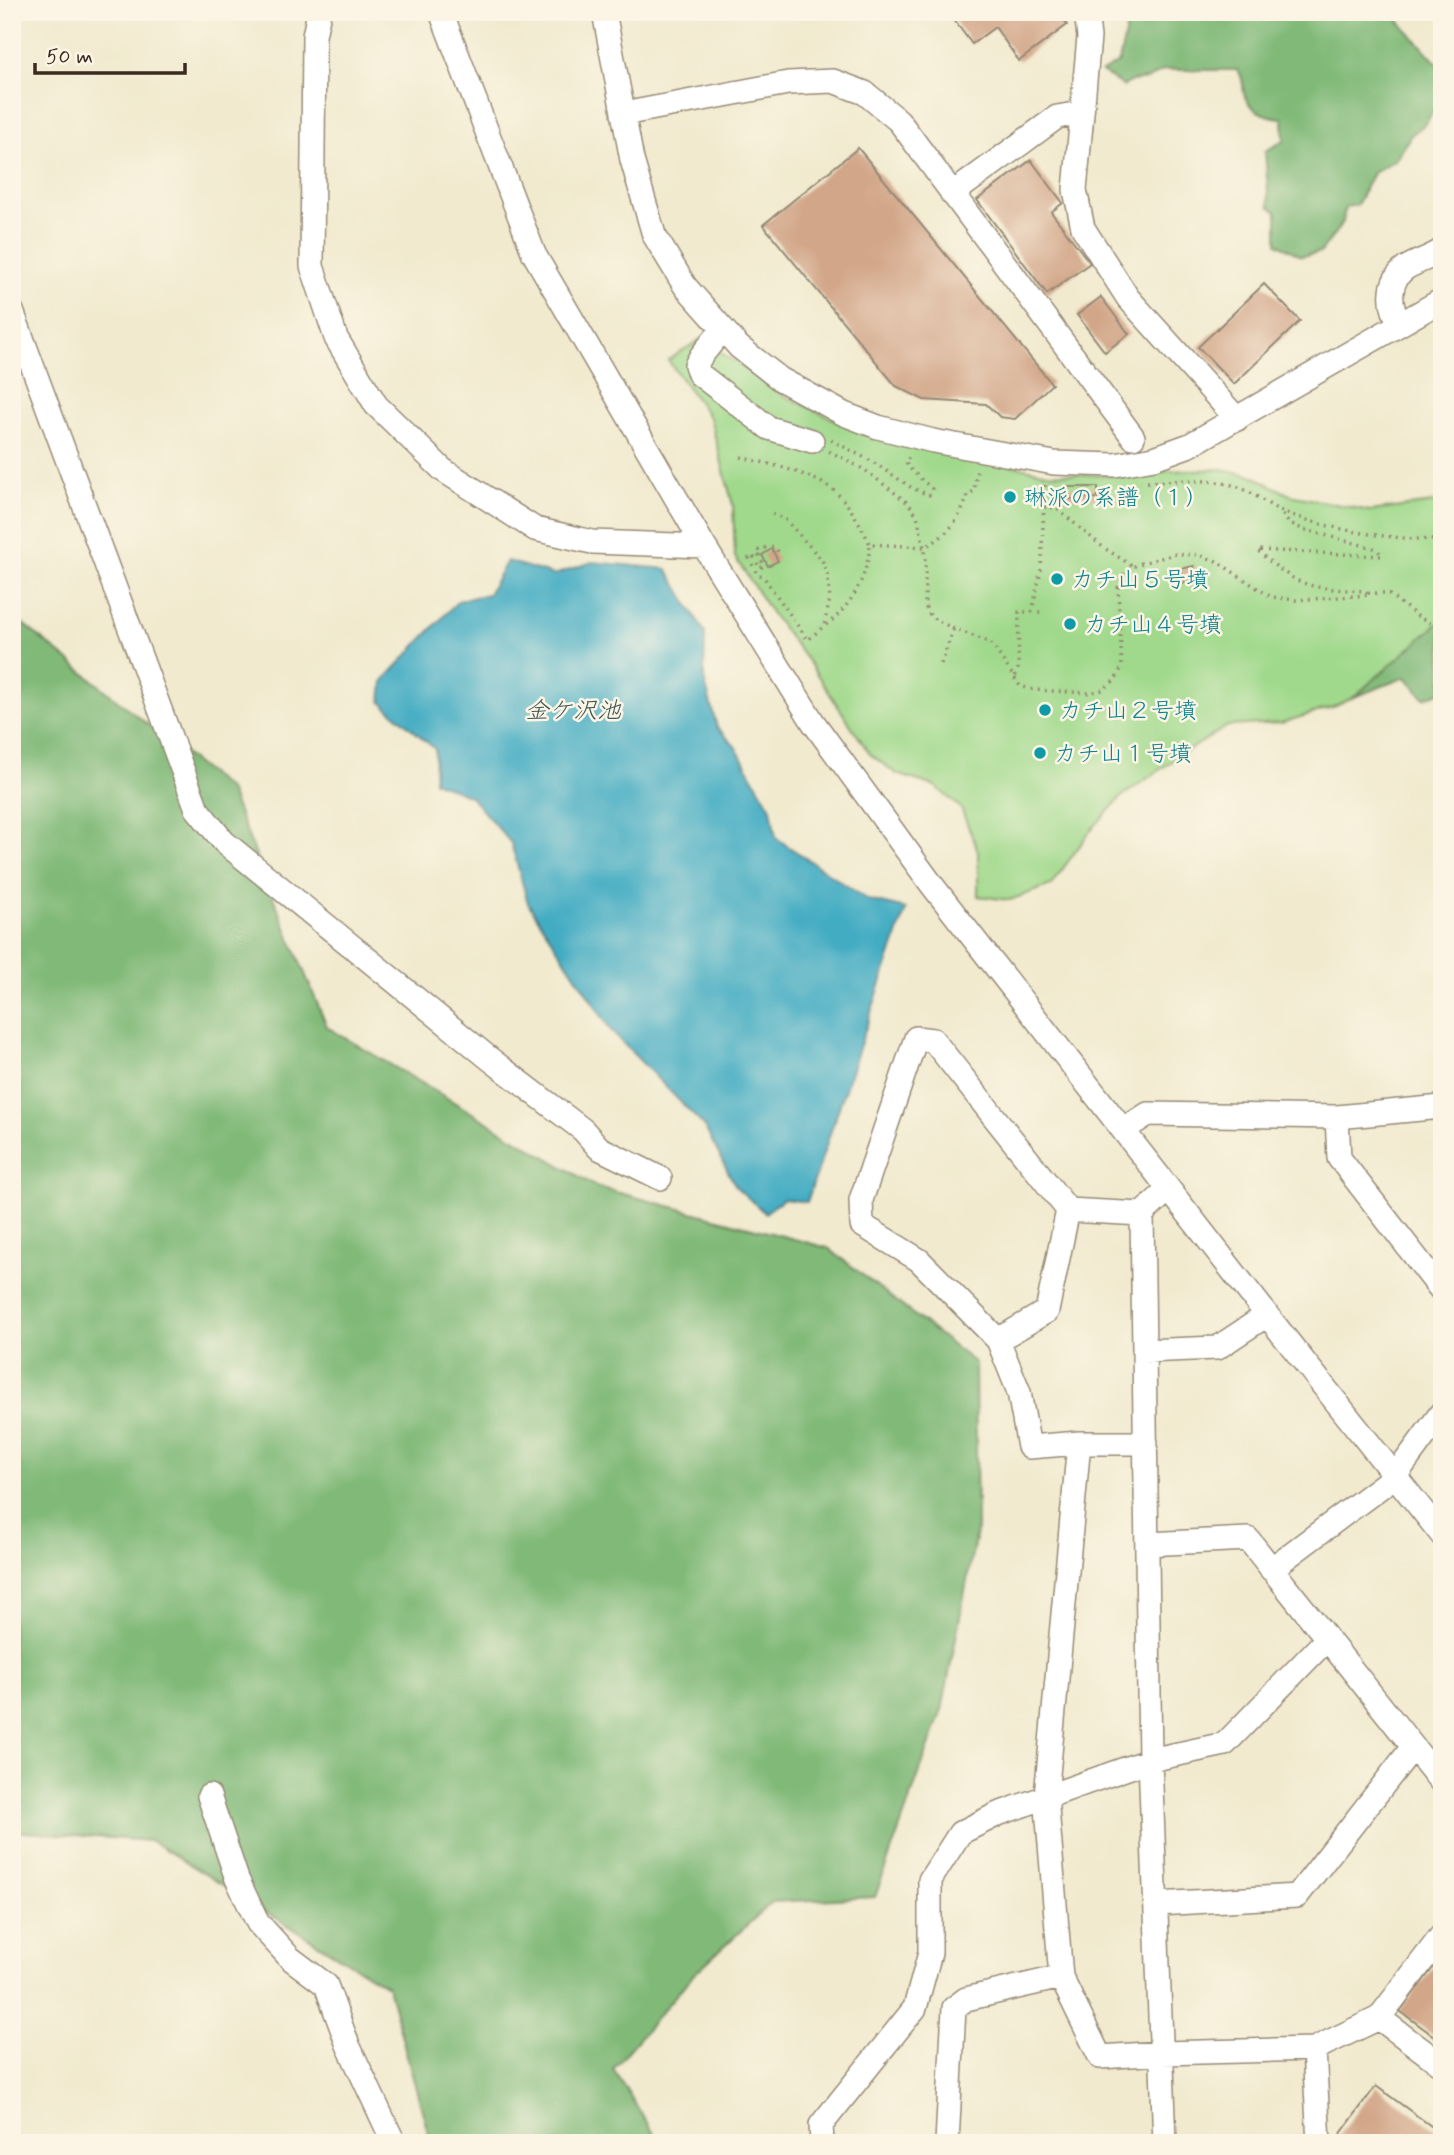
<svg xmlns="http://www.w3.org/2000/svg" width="1454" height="2155" viewBox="0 0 1454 2155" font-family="Mynerve,'Klee One',sans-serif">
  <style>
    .green { fill: #a0d98c; stroke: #6e8255; stroke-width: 2 }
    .forest { fill: #80b978; stroke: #5e724b; stroke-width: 2 }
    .water { fill: #43acc3; stroke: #3f6b70; stroke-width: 2 }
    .building { fill: #d2a688 }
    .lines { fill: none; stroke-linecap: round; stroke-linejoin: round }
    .minor-casing { stroke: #968a76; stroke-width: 26 }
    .path { stroke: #968a76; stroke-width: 3.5; stroke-dasharray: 2 5; stroke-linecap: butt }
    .minor { stroke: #fff; stroke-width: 23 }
    .culture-dot { fill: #0f9aa8; stroke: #fcf5e5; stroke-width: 2.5 }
    .labels { text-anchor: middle; stroke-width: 5; stroke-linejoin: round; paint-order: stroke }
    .culture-label { font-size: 23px; fill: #0d838f; stroke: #fcf5e5; text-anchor: start }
    .water-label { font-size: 24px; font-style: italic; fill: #3e5858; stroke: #fcf5e5 }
  </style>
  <rect width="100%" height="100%" fill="#fcf5e5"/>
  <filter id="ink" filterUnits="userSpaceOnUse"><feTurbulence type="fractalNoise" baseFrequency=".0143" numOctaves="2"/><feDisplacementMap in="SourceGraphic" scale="14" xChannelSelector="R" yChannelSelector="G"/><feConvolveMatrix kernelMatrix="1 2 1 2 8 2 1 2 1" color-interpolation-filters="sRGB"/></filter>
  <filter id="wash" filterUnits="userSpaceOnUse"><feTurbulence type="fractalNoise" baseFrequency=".00686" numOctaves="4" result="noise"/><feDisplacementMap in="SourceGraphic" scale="28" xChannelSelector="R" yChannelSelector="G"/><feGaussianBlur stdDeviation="1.57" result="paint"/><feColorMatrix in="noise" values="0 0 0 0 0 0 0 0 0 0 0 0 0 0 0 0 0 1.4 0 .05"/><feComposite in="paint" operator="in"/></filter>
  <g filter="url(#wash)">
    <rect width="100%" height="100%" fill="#f1eacf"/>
    <path class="green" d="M701,339L784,396L864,433L1048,473L1123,476L1170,471L1222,469L1253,476L1290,495L1370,511L1442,502V620L1354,697L1336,706L1281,723L1228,726L1182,754L1121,797L1091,830L1051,885L1010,900L978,896V851L961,808L935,786L897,774L870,754L810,664L774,617L735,557L733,505L710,418L668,360Z"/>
    <path class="forest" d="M1130,12H1401L1399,21L1442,69V97L1439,103L1425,124L1411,135L1396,159L1373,173L1357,205L1345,207L1343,222L1321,252L1301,256L1277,243V212L1269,206L1265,151L1284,141L1283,118C1269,117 1251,112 1245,97C1241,86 1246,83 1238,70H1164L1148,79L1132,81L1123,86L1102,72L1119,62Z
      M12,615L229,790L327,1027L597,1187L828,1248L975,1363L977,1529L942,1710L875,1897L772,1902L692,1976L613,2069L660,2143H431L388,1987L151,1841L12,1831Z
      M1442,620V691L1424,698L1406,677L1354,697Z"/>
    <path class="water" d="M507,561L554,575L592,562L667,569L705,633L704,679L717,727L735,746L771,808L776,838L868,900L906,909L807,1202L783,1199L765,1213L736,1187L704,1126L613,1033L528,903L511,843L470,796L434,781L435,749L381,702L383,681L458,601L488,594Z"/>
    <g id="blocks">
      <path class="building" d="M948,12H1057L1067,25L1019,61L995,27L972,44Z
        M858,148L1052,384L1015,419L1000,417L986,404L924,400L896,386L763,225Z
        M1031,160L1063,203L1051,212L1090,263L1047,294L977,200Z
        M1264,284L1300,321L1234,384L1198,347Z
        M1101,297L1129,334L1105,352L1077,315Z
        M1063,487H1098V498L1063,499Z
        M772,549L778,561L768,566L762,555Z
        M1194,566L1197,580L1184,583L1181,569Z
        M1442,1956V2042L1400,2011Z
        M1376,2086L1442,2134V2143H1334Z"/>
    </g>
  </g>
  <g filter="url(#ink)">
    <use href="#blocks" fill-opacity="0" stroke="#968a76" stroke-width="2"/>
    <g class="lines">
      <defs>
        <path id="minor" d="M319,12L314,36L312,266L336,338L376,405L443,470L535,529L592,542L704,546
          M441,12L534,254L704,546L813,722L932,885L1267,1315L1442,1535
          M604,12L632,160L654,235L685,286L739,347L780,379L844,414L878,427L933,441L1054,463L1115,465L1154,458L1190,445L1442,300
          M1086,12L1089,37L1075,190L1083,228L1128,298L1237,419
          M623,114L788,83L833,81L865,93L899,121L1133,437
          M952,194L1057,117L1081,113
          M12,311L197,809L224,842L490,1059L583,1130L599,1148L660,1178
          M1400,324C1389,306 1387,281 1406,268C1417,261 1431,258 1442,250
          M723,329L701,356L696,365L699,374L769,428L812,441
          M1337,1117L1339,1158L1442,1291
          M1123,1130L1148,1114L1337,1117L1442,1107
          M1142,1214L1068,1210L933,1040L916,1038L861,1200L862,1225L919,1260L998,1340L1019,1392L1029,1447L1079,1443L1046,1796L1061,1977L1100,2057L1162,2053L1314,2049
          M998,1340L1047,1311L1068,1210
          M1144,1351L1217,1348L1267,1315
          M1079,1443H1146
          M1147,1544L1248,1539L1442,1783
          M1271,1569L1395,1476L1442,1412
          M209,1796L237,1879L258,1923L290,1958L326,1985L348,2045L394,2143
          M1157,1904L1297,1896L1413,1747
          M1379,2018L1442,2065
          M822,2143L821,2125L915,2008L930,1953V1880L960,1833L998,1814L1150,1760L1225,1744L1322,1644
          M947,2143L954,2008L966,1999L1061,1977
          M1165,2143L1150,1760L1142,1214L1169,1189
          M1319,2143L1314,2049L1379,2018L1442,1935"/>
      </defs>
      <use href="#minor" class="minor-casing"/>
      <path class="path" d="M831,440L873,462L912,488L929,495L932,489L907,466L906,461L911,456
        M829,451L865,470L908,503L917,515L925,552V606L931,617L948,626L991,643L1020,686L1034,690L1089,693L1103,690L1115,680L1122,667L1118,588L1124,573L1138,564L1176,554L1200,555L1216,561L1271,597L1296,600L1369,595L1366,591C1309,588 1300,589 1257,550L1382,556L1377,549L1302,529L1288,522L1281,512
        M741,457C769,464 804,471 829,487C848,500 860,524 870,544
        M1147,482C1175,481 1204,478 1232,485C1252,490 1266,505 1284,512C1333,531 1389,539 1442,540
        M1044,507L1056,508L1104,548L1134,567
        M772,514L785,519L822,560L827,572L830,599L824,626L808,640L763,576L757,574L749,558L753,556L760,568L764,566L757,551L767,547L776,548L780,555
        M1368,593H1387L1420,618L1442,629
        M1032,612L1041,570L1045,482
        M826,625C851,607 868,576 870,544L924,547C947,537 961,518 968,494L974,491L977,471
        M941,664L954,628
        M1015,676L1018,671L1019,612H1042"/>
      <use href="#minor" class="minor"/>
    </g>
  </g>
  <g class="culture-dot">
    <circle cx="1010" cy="497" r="7"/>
    <circle cx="1057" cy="579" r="7"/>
    <circle cx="1070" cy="624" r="7"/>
    <circle cx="1045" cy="710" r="7"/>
    <circle cx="1040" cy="753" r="7"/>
  </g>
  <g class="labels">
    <g class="culture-label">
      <text x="1024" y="505">琳派の系譜（１）</text>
      <text x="1071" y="587">カチ山５号墳</text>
      <text x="1084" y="632">カチ山４号墳</text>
      <text x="1059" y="718">カチ山２号墳</text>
      <text x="1054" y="761">カチ山１号墳</text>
    </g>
    <g class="water-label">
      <text x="573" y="718">金ケ沢池</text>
    </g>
  </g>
  <rect width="1454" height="2155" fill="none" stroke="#fcf5e5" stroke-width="42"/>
  <path d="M35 63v10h150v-10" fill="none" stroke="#3b2a1e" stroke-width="3.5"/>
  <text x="46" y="63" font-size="21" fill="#3b2a1e" stroke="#fcf5e5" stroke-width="5" paint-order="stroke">50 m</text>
</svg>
